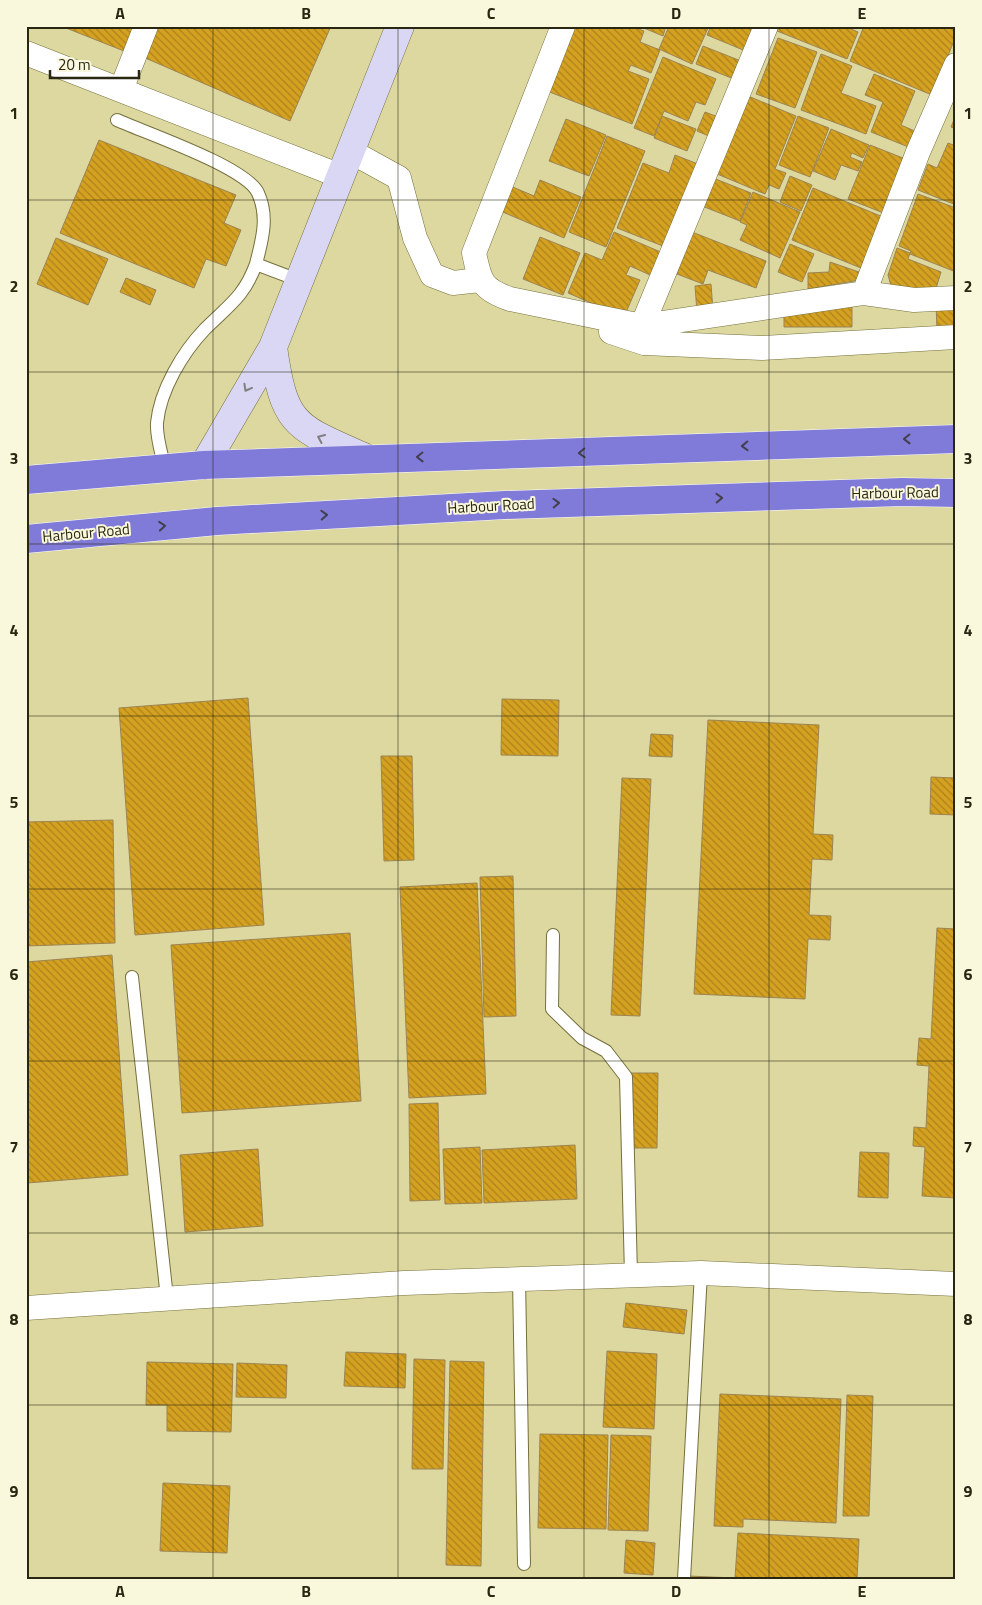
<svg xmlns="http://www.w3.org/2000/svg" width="982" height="1605" viewBox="0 0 982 1605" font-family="'Titillium Web',sans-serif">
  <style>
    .building { fill: url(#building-back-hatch); stroke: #9c8453 }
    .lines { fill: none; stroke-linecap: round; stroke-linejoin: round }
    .lane-casing { stroke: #75703c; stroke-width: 14 }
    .street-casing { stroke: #75703c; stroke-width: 25 }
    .secondary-casing { stroke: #75703c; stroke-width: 29 }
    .highway-casing { stroke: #fff; stroke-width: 29 }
    .lane { stroke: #fff; stroke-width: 12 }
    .street { stroke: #fff; stroke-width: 24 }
    .secondary { stroke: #d9d7f4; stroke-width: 28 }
    .highway { stroke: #807ad9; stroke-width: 28 }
    .oneway { stroke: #817f82 }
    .oneway2 { stroke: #43404d }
    .grid { fill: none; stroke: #292711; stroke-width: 1; stroke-opacity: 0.55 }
    .labels { text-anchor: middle; stroke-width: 4; stroke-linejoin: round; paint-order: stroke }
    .street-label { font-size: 15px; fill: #292711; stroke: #f9f7dc }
    .neatline { fill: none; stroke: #292711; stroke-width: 2 }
    .grid-label { font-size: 16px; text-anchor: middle; font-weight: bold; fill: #292711 }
  </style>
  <defs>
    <pattern id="building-back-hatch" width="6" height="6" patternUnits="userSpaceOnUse" patternTransform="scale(1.25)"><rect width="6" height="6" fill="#d4a121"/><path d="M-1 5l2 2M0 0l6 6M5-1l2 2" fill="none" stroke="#ac831b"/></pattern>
  </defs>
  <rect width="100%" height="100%" fill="#dcd8a0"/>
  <path class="building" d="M61,26H134L124,51Z
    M156,26H331L290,121L143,57Z
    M573,26H631L644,31L640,42L660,50L651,73L631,65L628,71L649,79L632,124L547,91Z
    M639,26H666L663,36Z
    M669,26H709L692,64L659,49Z
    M711,26H744L757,32L748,52L707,35Z
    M779,26H844L858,32L847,59L777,31Z
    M864,26H956V36L932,95L850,61Z
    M778,38L817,52L795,108L756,94Z
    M703,46L746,63L739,81L696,64Z
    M821,54L852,66L841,93L876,106L866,134L801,110Z
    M663,57L716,79L705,105L696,102L688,121L664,111L654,136L634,128Z
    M874,74L915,91L901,125L917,132L911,148L871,132L883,102L865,95Z
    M748,96L796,116L775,169L786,173L779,189L769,185L765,194L717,174Z
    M705,112L726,120L718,140L697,131Z
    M956,115V129L951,127Z
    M662,116L696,129L687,151L654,138Z
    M798,116L829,128L810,177L779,165Z
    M566,119L606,135L589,176L549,161Z
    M831,129L869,145L863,158L852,153L850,157L862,162L858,171L841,165L835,180L813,171Z
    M607,136L645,151L606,247L569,232Z
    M99,140L236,195L224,223L241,230L226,266L206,259L194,288L60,233Z
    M948,143L956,146V205L918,190L928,164L937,168Z
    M870,145L908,160L886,214L848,199Z
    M675,155L703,166L673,250L617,228L643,163L669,173Z
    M790,176L812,185L801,211L780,202Z
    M713,178L751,193L740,221L702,206Z
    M540,180L581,197L564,238L498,210L508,185L534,196Z
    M813,188L883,217L861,268L792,240Z
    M753,192L800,212L780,258L740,240L747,225L740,222Z
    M918,194L956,208V272L910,254L911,251L899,246Z
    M614,232L670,256L659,279L630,266L626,275L640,280L624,317L568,293L585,253L602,260Z
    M692,232L766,261L756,288L708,270L703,284L677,274Z
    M540,237L580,253L563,295L523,279Z
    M56,238L108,259L88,305L37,284Z
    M790,244L814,254L802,282L778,272Z
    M897,248L910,253L908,259L941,272L934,295L891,286L888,275Z
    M830,262L859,272L860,280L808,289V273L829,272Z
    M126,278L156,290L150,305L120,292Z
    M711,284L713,311L697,312L695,286Z
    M956,302V329L937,330L936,304Z
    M852,304V327H784V305Z
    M248,698L264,925L135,935L119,708Z
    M502,699L559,700L558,756L501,755Z
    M708,720L819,725L813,834L833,835L832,860L812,859L809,915L831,916L830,940L808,939L805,999L694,994Z
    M651,734L673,735L672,757L649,756Z
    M381,756H412L414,860L384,861Z
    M931,777L956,778V815L930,814Z
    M622,778L651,779L640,1016L611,1015Z
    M113,820L115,943L26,946V822Z
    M513,876L516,1016L484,1017L480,877Z
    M477,883L486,1094L409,1098L400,887Z
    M937,928L956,929V1198L922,1196L925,1147L913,1146L914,1127L926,1128L929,1066L917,1065L919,1038L931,1039Z
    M350,933L361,1101L182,1113L171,945Z
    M112,955L128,1175L27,1183L26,962Z
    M631,1073H658L657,1148H630Z
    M438,1103L440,1200L410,1201L409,1104Z
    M575,1145L577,1199L484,1203L482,1150Z
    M480,1147L482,1203L445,1204L443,1149Z
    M258,1149L263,1226L185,1232L180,1155Z
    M860,1152L889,1153L888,1198L858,1197Z
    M626,1303L687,1310L684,1334L623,1327Z
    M607,1351L657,1354L654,1429L603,1427Z
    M346,1352L406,1354L405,1388L344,1386Z
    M414,1359L445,1360L443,1469H412Z
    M450,1361L484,1362L481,1566L446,1565Z
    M147,1362L233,1364L231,1432L167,1431V1405H146Z
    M237,1363L287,1365L286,1398L236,1397Z
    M720,1394L841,1399L836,1523L743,1519V1527L714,1526Z
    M847,1395L873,1396L869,1516H843Z
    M540,1434L608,1435L606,1529L538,1528Z
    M611,1435L651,1436L648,1531L608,1530Z
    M163,1483L230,1486L227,1553L160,1551Z
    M738,1533L859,1539L857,1579H688V1576L735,1578Z
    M626,1540L655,1543L653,1575L624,1573Z"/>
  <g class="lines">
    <defs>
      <path id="lane" d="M117,120C146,133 246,167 258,193C269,217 262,240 256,264
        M165,469C162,455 156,437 157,423C160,390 183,352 205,329C229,305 244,297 256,264L298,280
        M553,935L552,1009L582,1038L606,1051L626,1077L631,1275
        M132,977L167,1298
        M519,1278L524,1564
        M684,1579L701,1273"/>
      <path id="street" d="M563,26L474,253C480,281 481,289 510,299L642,326L864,293
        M26,53L340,176
        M956,65L918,152L864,293L914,300L956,298
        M121,90L146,26
        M350,151L399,178L415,238L432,275L453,283L480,280
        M642,326L766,26
        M611,332L644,343L762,348L956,337
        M26,1308L404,1283L701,1273L956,1284"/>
      <path id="secondary" d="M273,347C284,427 296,427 366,458
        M204,465L273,347L400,26"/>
      <path id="highway" d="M26,480L204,465L956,439
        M26,539L217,521L505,505L902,492L956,493"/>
    </defs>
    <use href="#lane" class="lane-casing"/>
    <use href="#street" class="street-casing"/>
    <use href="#secondary" class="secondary-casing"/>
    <use href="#highway" class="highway-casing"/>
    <use href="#lane" class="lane"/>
    <use href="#street" class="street"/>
    <use href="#secondary" class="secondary"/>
    <use href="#highway" class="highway"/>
  </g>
  <defs><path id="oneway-chevron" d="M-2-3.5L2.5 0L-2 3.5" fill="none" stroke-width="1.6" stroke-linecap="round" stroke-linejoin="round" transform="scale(1.25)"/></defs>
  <g class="oneway">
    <use href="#oneway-chevron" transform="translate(247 388) rotate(119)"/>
    <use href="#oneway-chevron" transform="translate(321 438) rotate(-156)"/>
  </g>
  <g class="oneway2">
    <use href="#oneway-chevron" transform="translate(907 439) rotate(179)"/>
    <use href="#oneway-chevron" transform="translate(745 446) rotate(178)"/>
    <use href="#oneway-chevron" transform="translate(582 453) rotate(178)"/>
    <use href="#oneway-chevron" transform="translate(420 457) rotate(179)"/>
    <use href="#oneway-chevron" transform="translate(719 498) rotate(-2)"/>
    <use href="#oneway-chevron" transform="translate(556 503) rotate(-2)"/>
    <use href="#oneway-chevron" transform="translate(324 515) rotate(-3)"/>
    <use href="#oneway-chevron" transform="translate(162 526) rotate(-5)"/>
  </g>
  <path class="grid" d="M213,26V1579M398,26V1579M584,26V1579M769,26V1579M26,200H956M26,372H956M26,544H956M26,716H956M26,889H956M26,1061H956M26,1233H956M26,1405H956"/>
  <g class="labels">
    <g class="street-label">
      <text transform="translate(895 493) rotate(-1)" y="5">Harbour Road</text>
      <text transform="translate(491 506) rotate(-3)" y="5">Harbour Road</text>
      <text transform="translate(86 533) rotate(-5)" y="5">Harbour Road</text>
    </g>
  </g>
  <rect width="982" height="1605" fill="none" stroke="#f9f7dc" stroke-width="55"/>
  <path d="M50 70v8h89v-8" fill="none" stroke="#292711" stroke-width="2.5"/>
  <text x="58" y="70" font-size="15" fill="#292711" stroke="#f9f7dc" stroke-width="4" paint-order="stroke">20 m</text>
  <rect x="28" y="28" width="926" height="1550" class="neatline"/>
  <g class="grid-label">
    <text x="120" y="19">A</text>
    <text x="306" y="19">B</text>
    <text x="491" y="19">C</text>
    <text x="676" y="19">D</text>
    <text x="862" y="19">E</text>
    <text x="14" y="119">1</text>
    <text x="968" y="119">1</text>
    <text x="14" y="292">2</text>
    <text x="968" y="292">2</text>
    <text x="14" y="464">3</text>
    <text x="968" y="464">3</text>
    <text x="14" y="636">4</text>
    <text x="968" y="636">4</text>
    <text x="14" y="808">5</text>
    <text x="968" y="808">5</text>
    <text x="14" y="980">6</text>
    <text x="968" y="980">6</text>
    <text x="14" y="1153">7</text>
    <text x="968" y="1153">7</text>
    <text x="14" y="1325">8</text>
    <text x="968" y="1325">8</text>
    <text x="14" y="1497">9</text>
    <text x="968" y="1497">9</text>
    <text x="120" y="1597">A</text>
    <text x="306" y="1597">B</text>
    <text x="491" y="1597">C</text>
    <text x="676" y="1597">D</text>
    <text x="862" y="1597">E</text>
  </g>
</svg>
